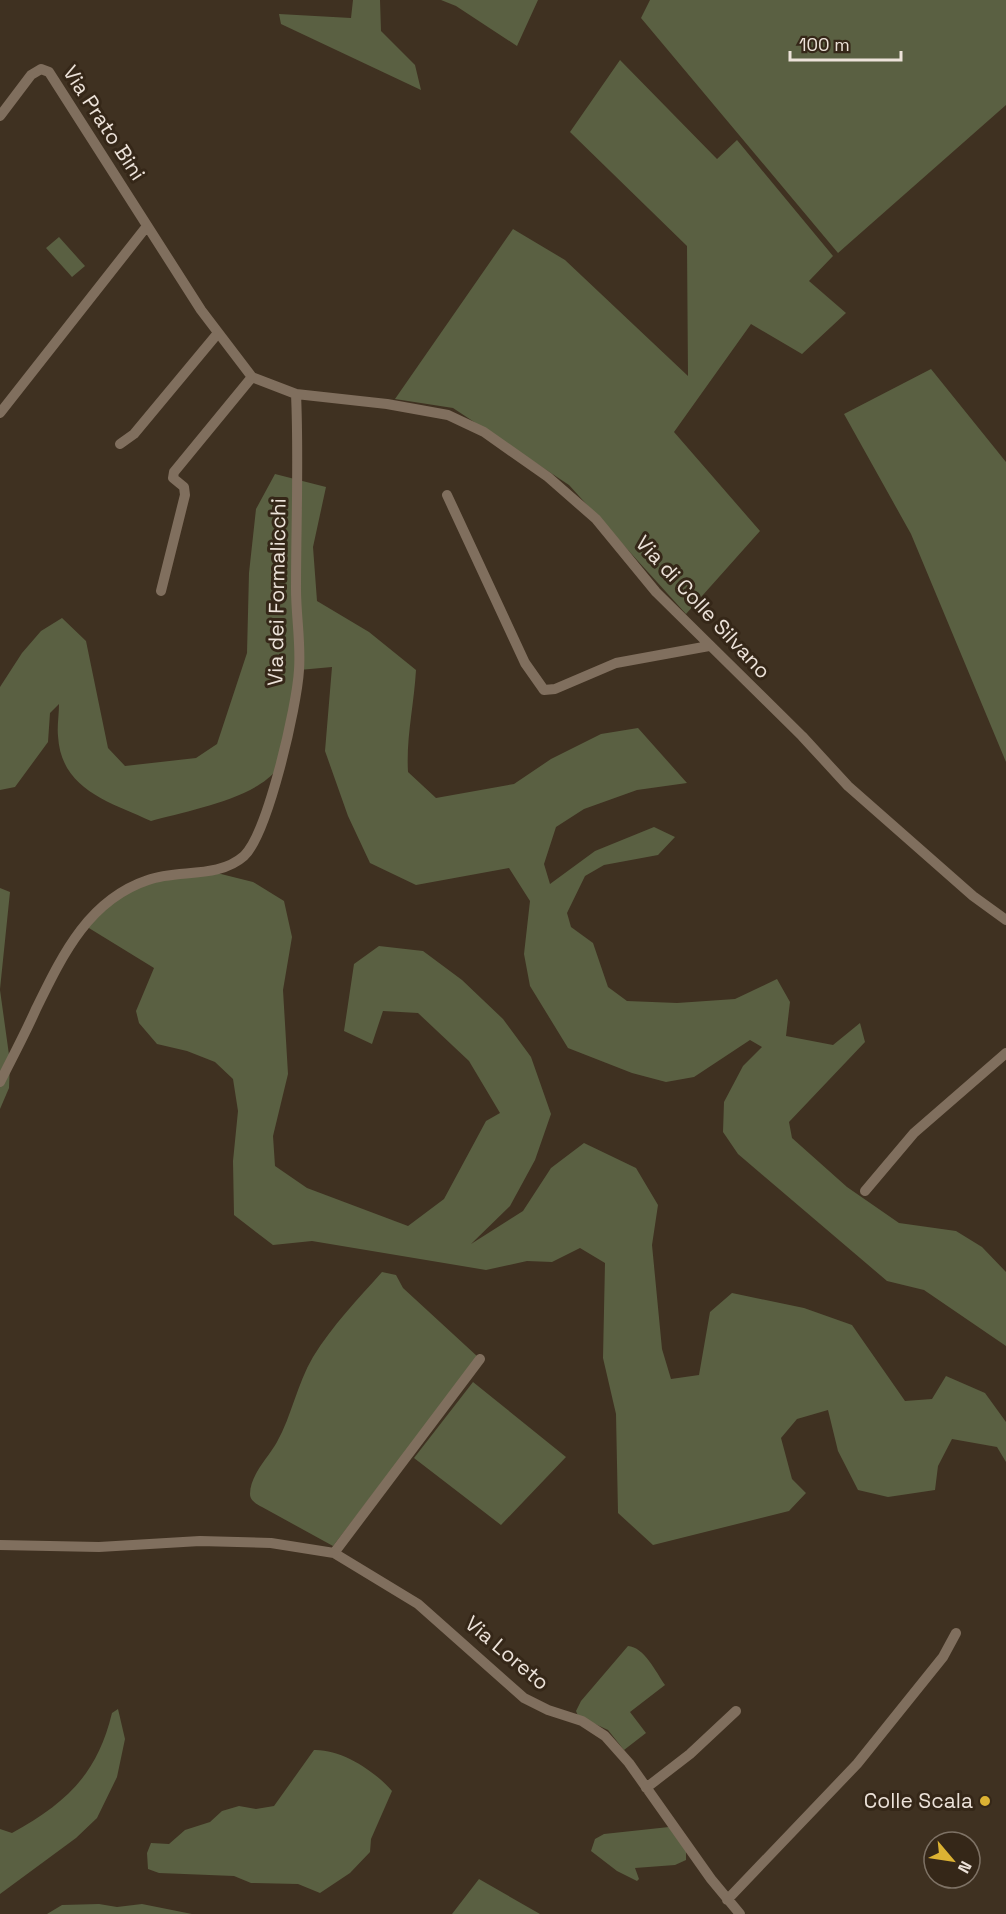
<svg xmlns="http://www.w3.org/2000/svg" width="1006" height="1914" viewBox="0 0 1006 1914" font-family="'Space Grotesk',sans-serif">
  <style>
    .green { fill: #5a6042 }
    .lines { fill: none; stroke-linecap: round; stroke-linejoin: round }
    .minor { stroke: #806f5e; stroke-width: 10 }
    .poi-dot { fill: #dcb233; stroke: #352718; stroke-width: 2 }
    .labels { text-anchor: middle; stroke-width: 6; stroke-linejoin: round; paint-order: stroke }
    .street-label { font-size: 21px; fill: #ece2d9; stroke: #352718 }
    .poi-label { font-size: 21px; fill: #ece2d9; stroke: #352718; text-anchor: end }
  </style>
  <rect width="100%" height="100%" fill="#3f3121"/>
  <path class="green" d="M353,0H380L381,31L415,65L421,90L281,24L279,14L351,18Z
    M441,0H538L517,46L456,6Z
    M650,0H1006V105L838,253L641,18Z
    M620,60L717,159L737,140L833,256L809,281L846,313L802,354L751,324L674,432L760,531L686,614L569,485L453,408L395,399L513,229L565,260L688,376L687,246L570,132Z
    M59,237L85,266L72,277L46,248Z
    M931,369L1006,462V762L911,534L844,414Z
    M275,474L326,487L313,547L317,601L369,632L416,670C414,705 406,738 408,772L436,798L514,784L551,759L601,734L638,728L687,783L637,790L584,809L556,827L544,864L550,884L595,851L654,827L675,837L658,855L604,865L585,876L567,913L571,927L593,943L608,987L627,1001L677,1003L735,999L777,979L790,1002L786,1036L833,1045L860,1023L865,1042L789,1122L792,1138L847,1187L899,1223L956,1231L982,1247L1006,1272V1346L924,1290L887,1281L738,1154L723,1132L724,1102L743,1066L762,1047L750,1040L694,1077L666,1082L632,1073L568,1048L530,986L524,954L530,901L509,868L416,885L370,863L348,816L325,751L332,667L299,670C296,686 284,761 277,769C255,799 186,811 151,821C110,802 61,790 58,736C57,726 59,715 59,704L50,713L48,742L15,787L0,790V687L22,653L41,631L62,618L86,641L108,748L125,766L196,758L217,744L247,653L249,573L256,509Z
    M209,871L253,882L284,901L292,937L283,990L288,1074L273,1136L275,1166L307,1188L408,1226L444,1199L486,1121L500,1113L469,1061L418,1013L383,1011L372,1044L344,1031L354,964L379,946L423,951L462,980L503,1019L531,1057L551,1114L535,1160L510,1206L471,1244L523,1211L551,1168L584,1143L636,1168L658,1205L652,1245L662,1349L671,1379L699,1375L710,1312L732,1293L804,1308L852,1325L905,1401L932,1399L946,1376L985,1393L1006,1422V1462L997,1447L952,1439L938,1466L935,1490L888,1497L858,1490L838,1451L828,1410L797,1419L781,1438L792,1479L806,1493L789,1511L653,1545L618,1513L616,1414L603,1358L605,1263L580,1248L552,1262L527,1261L486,1270L312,1241L273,1245L234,1215L233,1161L238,1111L233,1079L215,1062L187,1051L157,1044L139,1023L136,1011L154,968L84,925L133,885Z
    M0,888L10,892L0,989Z
    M0,990L10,1062L9,1088L0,1109Z
    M382,1272L396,1275L403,1288L478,1357L333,1546L262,1507C257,1504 250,1501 250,1494C250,1475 268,1458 277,1442C292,1415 297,1384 313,1357C332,1326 358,1299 382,1272Z
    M473,1382L566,1457L501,1525L414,1458Z
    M628,1646C644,1647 656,1672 665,1685L630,1712L646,1733L624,1750L608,1730L578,1716L576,1711L581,1701Z
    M118,1709L125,1739L117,1777L97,1818L76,1838L0,1894V1829L12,1833C66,1803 97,1775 112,1713Z
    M314,1750C341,1749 375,1771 392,1791L371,1839L370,1852L350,1873L320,1893L298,1884L251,1883L234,1876L159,1873L148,1869L147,1853L151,1843L169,1844L185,1830L210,1822L222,1811L239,1806L256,1809L274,1806Z
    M669,1827L686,1851V1860L675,1865L635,1868L639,1879L637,1881L617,1871L591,1851L595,1839L604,1834Z
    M479,1879L540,1914H452Z
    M99,1904L117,1907L142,1904L192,1914H47L62,1905Z"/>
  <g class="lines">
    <path class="minor" d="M0,116L31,75L41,69L49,72L201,310L252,377L296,394L387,404L448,415L484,432L548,477L596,519L656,592L802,736L848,786L973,896L1006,920
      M0,413L147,226
      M120,444L134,434L218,333
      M447,495L525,663L544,690L555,689L616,663L709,646
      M161,591L185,495L184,487L173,478L174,472L252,377
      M0,1082C12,1058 25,1034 36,1009C62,956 88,900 148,880C178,869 218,879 244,856C268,833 297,706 299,670C301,643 296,616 296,589C296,524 299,459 296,394
      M865,1191L914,1133L1006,1053
      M0,1545L99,1547L200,1541L271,1543L334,1553L418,1604L524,1698L548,1710L582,1721L605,1736L629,1763L711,1879L740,1914
      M334,1553L480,1359
      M646,1788L690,1754L736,1711
      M727,1900L857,1764L943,1657L956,1633"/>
  </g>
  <circle class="poi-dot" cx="985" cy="1801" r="6"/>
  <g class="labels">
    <g class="street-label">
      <text transform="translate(104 123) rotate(57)" y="7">Via Prato Bini</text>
      <text transform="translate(277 592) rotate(-89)" y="7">Via dei Formalicchi</text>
      <text transform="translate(703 607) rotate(47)" y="7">Via di Colle Silvano</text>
      <text transform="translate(507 1653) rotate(40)" y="7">Via Loreto</text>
    </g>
    <g class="poi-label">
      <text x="973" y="1808">Colle Scala</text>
    </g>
  </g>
  <g transform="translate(952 1860) rotate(119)"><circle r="28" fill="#352718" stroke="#7e7265" stroke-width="1.5"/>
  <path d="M0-4.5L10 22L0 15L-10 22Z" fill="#dcb233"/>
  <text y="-9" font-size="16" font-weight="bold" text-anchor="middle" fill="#ece2d9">N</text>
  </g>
  <path d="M790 51v9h111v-9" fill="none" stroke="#ece2d9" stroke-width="3"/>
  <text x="799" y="51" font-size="18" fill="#ece2d9" stroke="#352718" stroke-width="4.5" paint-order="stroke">100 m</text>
</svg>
